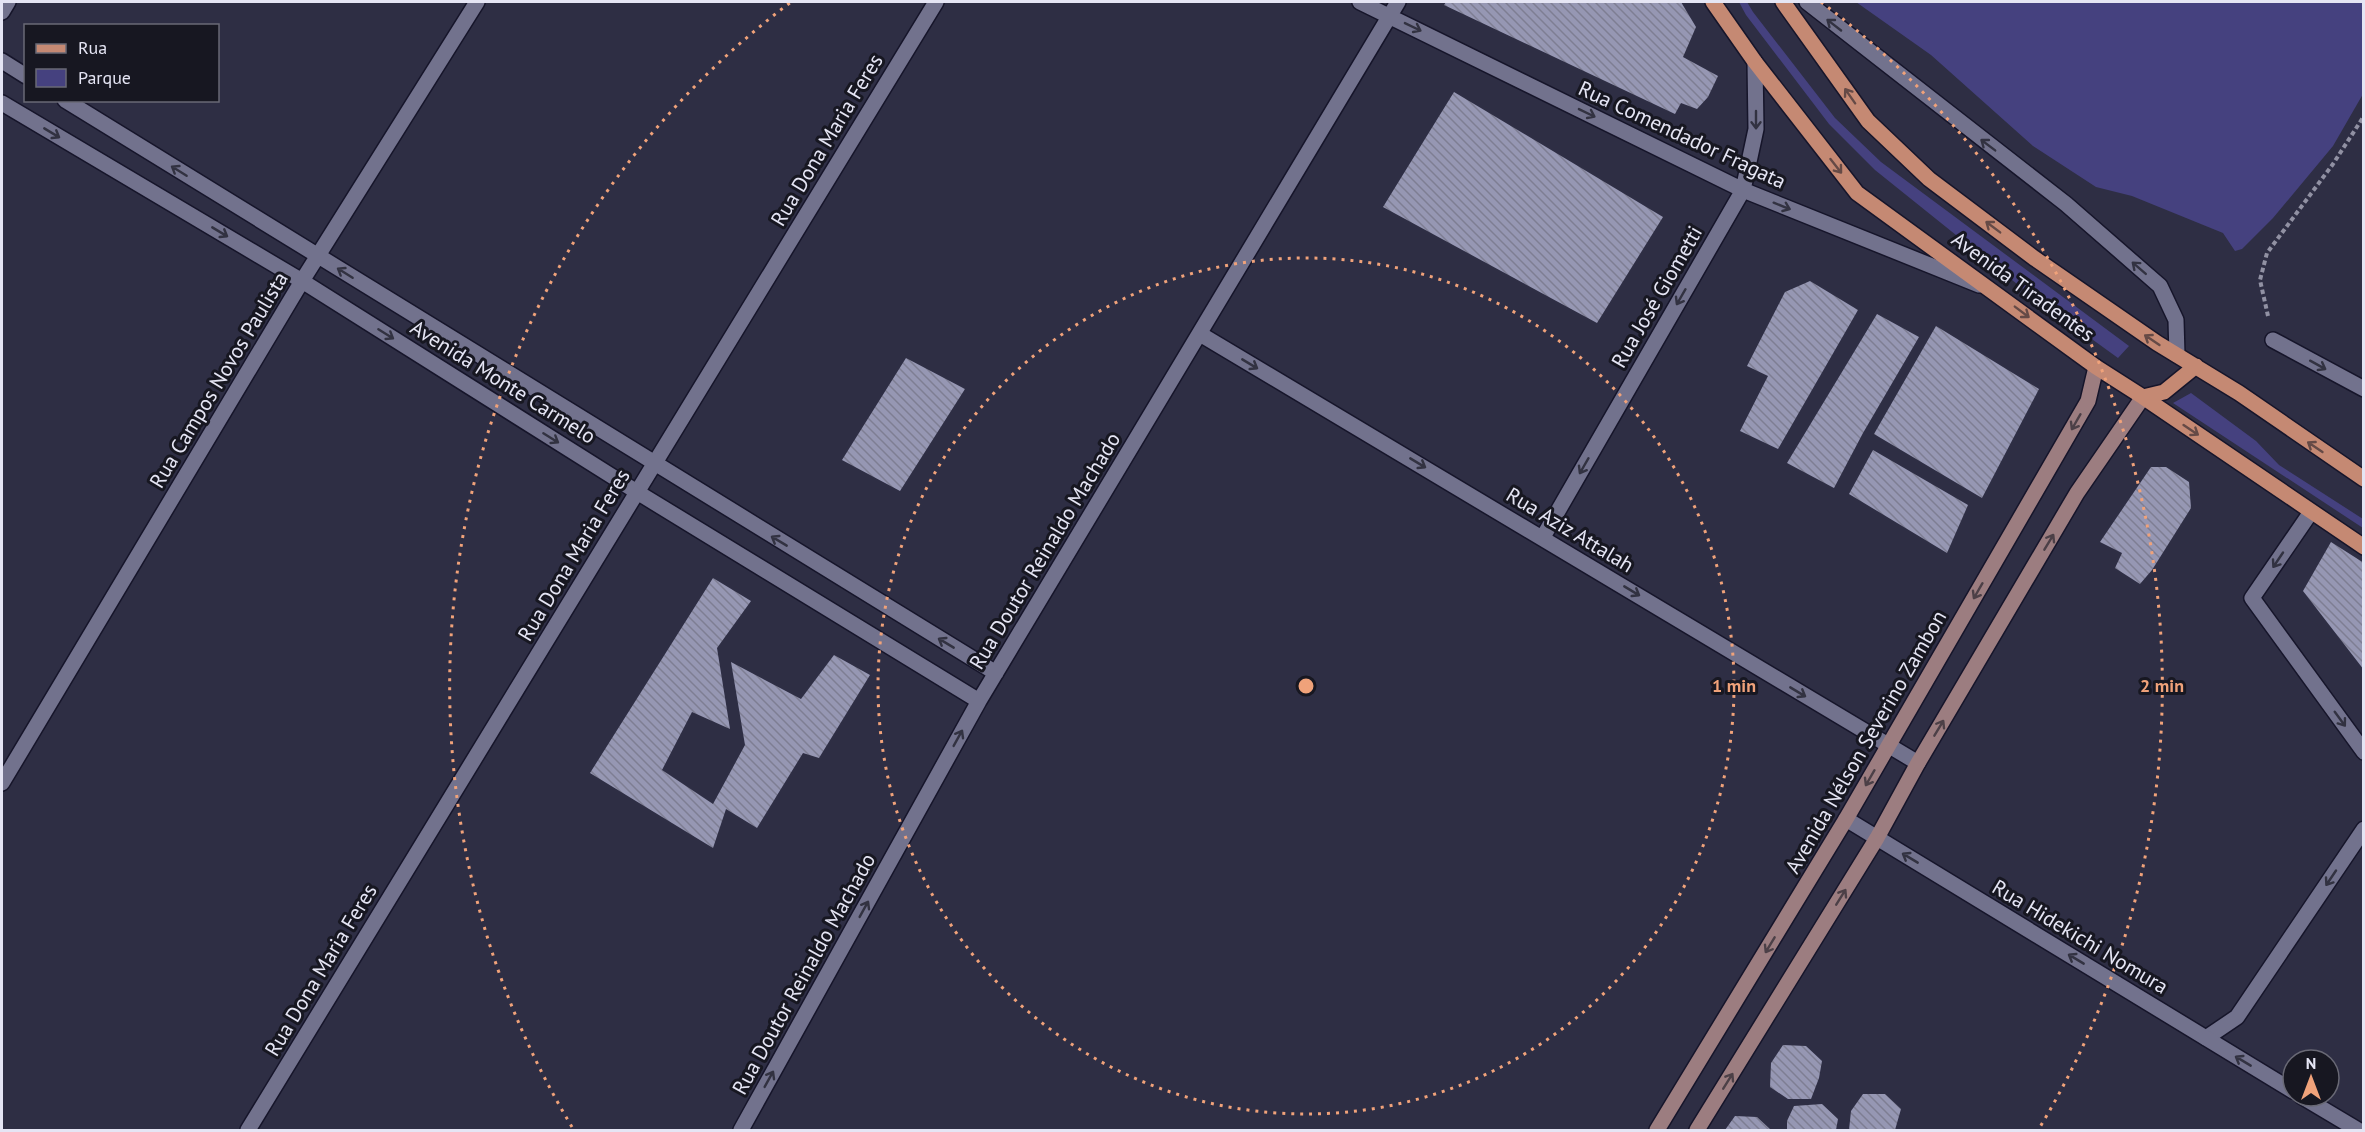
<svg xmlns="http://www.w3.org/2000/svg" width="2365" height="1132" viewBox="0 0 2365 1132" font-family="'PT Sans',sans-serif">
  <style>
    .green { fill: #45417f }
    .building { fill: url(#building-back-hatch) }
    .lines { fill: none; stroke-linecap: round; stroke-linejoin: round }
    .service-casing { stroke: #16152a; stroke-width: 18 }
    .minor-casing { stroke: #16152a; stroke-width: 18 }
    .secondary-casing { stroke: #16152a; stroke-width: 18 }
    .primary-casing { stroke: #16152a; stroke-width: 18 }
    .path { stroke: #9191a3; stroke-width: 4; stroke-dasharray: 4.5 3; stroke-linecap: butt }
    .service { stroke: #72728d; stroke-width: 15 }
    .minor { stroke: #72728d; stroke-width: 15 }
    .secondary { stroke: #9c7d80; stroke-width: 15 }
    .primary { stroke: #c58973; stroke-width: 15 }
    .oneway { stroke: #323241 }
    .oneway2 { stroke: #654a46 }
    .oneway3 { stroke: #4c4047 }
    .ring { fill: none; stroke: #f0a27a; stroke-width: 3; stroke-dasharray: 3 6 }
    .labels { text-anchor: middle; stroke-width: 6; stroke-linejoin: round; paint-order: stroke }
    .street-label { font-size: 21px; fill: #e5e5f4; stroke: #171721 }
    .centre { fill: #f0a27a; stroke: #171721; stroke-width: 3 }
    .ring-label { font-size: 18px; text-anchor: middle; font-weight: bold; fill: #f0a27a; stroke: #171721; stroke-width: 6; stroke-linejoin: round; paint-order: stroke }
  </style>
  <defs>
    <pattern id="building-back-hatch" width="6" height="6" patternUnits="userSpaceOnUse" patternTransform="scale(1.5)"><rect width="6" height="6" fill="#9697b3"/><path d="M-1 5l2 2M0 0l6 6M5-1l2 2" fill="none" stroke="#7e7e93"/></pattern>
  </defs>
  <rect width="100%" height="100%" fill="#2e2e44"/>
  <path class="green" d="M1739,2H1747L1753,12L1835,118L1881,162L2129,346L2118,358L2027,292L1875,170L1829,124L1746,15Z
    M1856,2H2363V94L2333,146L2273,218L2242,249L2235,251L2223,233L2132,196L2096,187L2033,146L1931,55Z
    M2191,393L2256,441L2279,465L2363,519V528L2173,403Z"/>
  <path class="building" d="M1446,2H1681L1696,27L1683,57L1718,76L1708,97L1697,109L1681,103L1675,114L1444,5Z
    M1454,92L1663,217L1597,323L1383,207Z
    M1810,281L1858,310L1778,449L1740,431L1768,376L1747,366L1785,292Z
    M1877,314L1919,337L1863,433L1834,488L1787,463Z
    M1936,326L2039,389L1982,498L1874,434Z
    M906,358L965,389L900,491L842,460Z
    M1873,450L1968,505L1947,553L1849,494Z
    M2151,467H2166L2189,482L2191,508L2152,570L2140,584L2115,568L2122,553L2100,542Z
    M2331,542L2364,563V670L2303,591Z
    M713,578L751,601L717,648L730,729L692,712L662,770L713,804L745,745L731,662L801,699L834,655L870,675L819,758L803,753L757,828L726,809L713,848L590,773Z
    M1783,1045L1806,1046L1822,1061L1819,1078L1811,1099H1788L1770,1087L1771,1063Z
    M1863,1094H1885L1901,1109L1895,1130H1849L1851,1111Z
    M1822,1104L1838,1119L1836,1130H1787V1121L1794,1106Z
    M1735,1116L1757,1117L1771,1130H1725Z"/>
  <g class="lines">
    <defs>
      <path id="service" d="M1807,2L2066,204L2160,286L2176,320L2177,355
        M2273,340L2364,389
        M2311,512L2252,598L2364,752
        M2206,1038L2237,1017L2364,829"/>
      <path id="minor" d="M1360,2L1743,190L1979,285
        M2,12L8,2
        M2,61L26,76
        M65,100L996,673
        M2,103L302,281L637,492L979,701
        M1200,334L1918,763
        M1543,537L1743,190L1756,129L1755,62
        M2,783L302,281L477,2
        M1846,819L2293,1091
        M2301,1096L2358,1130
        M248,1130L936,2
        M741,1130L979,701L1398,2"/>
      <path id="secondary" d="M1657,1130L1846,819L2088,401L2096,367
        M1697,1130L1877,838L1918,763L2077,493L2143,397"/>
      <path id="primary" d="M1713,2L1755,62L1857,193L2096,367L2143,397L2364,547
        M1783,2L1868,121L1929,179L2034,258L2157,343L2239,393L2364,479
        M2143,397L2164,392L2196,366"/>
    </defs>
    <use href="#service" class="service-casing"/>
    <use href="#minor" class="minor-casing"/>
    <use href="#secondary" class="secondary-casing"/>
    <use href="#primary" class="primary-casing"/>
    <path class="path" d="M2268,316L2260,280L2267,253L2333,164L2364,116"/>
    <use href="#service" class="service"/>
    <use href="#minor" class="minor"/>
    <use href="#secondary" class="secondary"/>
    <use href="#primary" class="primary"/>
  </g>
  <defs><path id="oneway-shaft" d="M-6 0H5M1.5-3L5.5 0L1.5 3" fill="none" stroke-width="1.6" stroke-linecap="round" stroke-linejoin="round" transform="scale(1.5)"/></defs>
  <g class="oneway">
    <use href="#oneway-shaft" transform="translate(1834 25) rotate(-142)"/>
    <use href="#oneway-shaft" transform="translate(1413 27) rotate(26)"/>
    <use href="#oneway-shaft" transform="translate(1587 113) rotate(26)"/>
    <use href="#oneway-shaft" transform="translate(1756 120) rotate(90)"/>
    <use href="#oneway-shaft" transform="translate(52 133) rotate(31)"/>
    <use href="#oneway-shaft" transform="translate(1988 145) rotate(-143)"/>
    <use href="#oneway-shaft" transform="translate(179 171) rotate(-148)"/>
    <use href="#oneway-shaft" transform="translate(1782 206) rotate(22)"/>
    <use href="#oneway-shaft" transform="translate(220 232) rotate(31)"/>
    <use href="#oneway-shaft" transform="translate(2139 268) rotate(-139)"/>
    <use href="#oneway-shaft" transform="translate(345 273) rotate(-148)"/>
    <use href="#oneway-shaft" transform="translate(1681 297) rotate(120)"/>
    <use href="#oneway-shaft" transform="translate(386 334) rotate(32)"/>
    <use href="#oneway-shaft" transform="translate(1250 364) rotate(31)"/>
    <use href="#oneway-shaft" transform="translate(2318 365) rotate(29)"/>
    <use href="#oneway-shaft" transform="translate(551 438) rotate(32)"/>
    <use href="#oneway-shaft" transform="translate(1418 463) rotate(31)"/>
    <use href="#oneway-shaft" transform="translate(1584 466) rotate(120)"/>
    <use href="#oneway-shaft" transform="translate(779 541) rotate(-149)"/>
    <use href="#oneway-shaft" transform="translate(2278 560) rotate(124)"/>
    <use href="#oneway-shaft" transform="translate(1632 591) rotate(31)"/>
    <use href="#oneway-shaft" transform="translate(946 643) rotate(-149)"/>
    <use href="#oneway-shaft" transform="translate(1798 692) rotate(31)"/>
    <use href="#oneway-shaft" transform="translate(2340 719) rotate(54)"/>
    <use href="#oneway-shaft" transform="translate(958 738) rotate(-61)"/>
    <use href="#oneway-shaft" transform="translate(1910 858) rotate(-149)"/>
    <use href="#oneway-shaft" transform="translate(2331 878) rotate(124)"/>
    <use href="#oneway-shaft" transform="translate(864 909) rotate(-61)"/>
    <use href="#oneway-shaft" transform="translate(2076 959) rotate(-149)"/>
    <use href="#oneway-shaft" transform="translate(2243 1061) rotate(-149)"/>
    <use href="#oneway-shaft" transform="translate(769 1079) rotate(-61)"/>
  </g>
  <g class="oneway2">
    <use href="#oneway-shaft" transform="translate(1850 96) rotate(-125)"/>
    <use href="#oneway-shaft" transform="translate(1836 166) rotate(52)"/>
    <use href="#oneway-shaft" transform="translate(1993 227) rotate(-143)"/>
    <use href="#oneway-shaft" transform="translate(2022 312) rotate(37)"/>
    <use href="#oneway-shaft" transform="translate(2152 340) rotate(-146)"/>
    <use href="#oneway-shaft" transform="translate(2191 430) rotate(34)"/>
    <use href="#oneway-shaft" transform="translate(2315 447) rotate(-146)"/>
  </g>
  <g class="oneway3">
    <use href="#oneway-shaft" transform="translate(2076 422) rotate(120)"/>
    <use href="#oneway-shaft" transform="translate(2049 542) rotate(-59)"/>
    <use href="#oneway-shaft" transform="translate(1978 591) rotate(120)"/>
    <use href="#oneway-shaft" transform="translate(1939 728) rotate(-59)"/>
    <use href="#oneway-shaft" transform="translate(1870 778) rotate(120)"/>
    <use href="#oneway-shaft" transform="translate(1841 897) rotate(-58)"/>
    <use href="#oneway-shaft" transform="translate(1770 945) rotate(121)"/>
    <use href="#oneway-shaft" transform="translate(1728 1081) rotate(-58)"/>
  </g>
  <g class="ring">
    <circle cx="1306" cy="686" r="428"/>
    <path d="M572 1127A856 856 0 0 1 791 2M1821 2A856 856 0 0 1 2040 1127"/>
  </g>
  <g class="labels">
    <g class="street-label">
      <text transform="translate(1682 135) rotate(25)" y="7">Rua Comendador Fragata</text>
      <text transform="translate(827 140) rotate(-59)" y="7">Rua Dona Maria Feres</text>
      <text transform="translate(2023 287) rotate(36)" y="7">Avenida Tiradentes</text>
      <text transform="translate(1657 297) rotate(-60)" y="7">Rua José Giometti</text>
      <text transform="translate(219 380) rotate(-59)" y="7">Rua Campos Novos Paulista</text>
      <text transform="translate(503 382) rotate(32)" y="7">Avenida Monte Carmelo</text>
      <text transform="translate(1570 530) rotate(31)" y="7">Rua Aziz Attalah</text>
      <text transform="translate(1045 551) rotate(-59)" y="7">Rua Doutor Reinaldo Machado</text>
      <text transform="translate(574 555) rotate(-59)" y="7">Rua Dona Maria Feres</text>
      <text transform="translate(1866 742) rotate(-60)" y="7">Avenida Nélson Severino Zambon</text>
      <text transform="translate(2080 937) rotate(31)" y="7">Rua Hidekichi Nomura</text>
      <text transform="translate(321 970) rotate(-59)" y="7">Rua Dona Maria Feres</text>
      <text transform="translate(804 974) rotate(-61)" y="7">Rua Doutor Reinaldo Machado</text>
    </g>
  </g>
  <circle cx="1306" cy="686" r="9" class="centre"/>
  <g class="ring-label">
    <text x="1734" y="692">1 min</text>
    <text x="2162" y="692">2 min</text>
  </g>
  <rect width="2365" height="1132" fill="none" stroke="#e5e5f4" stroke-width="6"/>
  <rect x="24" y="24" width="195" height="78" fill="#171721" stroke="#696975" stroke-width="1.5"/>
  <rect x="36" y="44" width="30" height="9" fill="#c58973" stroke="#696975" stroke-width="1.5"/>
  <text x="78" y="54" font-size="18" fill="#e5e5f4">Rua</text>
  <rect x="36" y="69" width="30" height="18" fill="#45417f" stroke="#696975" stroke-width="1.5"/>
  <text x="78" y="84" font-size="18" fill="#e5e5f4">Parque</text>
  <g transform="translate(2311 1078)"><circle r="28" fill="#171721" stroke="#696975" stroke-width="1.5"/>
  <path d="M0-4.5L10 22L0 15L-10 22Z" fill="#f0a27a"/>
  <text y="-9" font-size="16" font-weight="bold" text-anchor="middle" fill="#e5e5f4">N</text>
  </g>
</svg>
